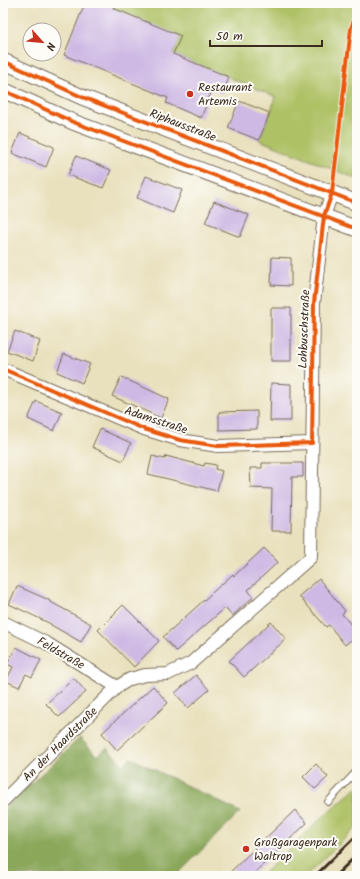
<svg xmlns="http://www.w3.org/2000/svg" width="360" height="879" viewBox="0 0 360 879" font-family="Kalam,sans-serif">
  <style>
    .green { fill: #aec165; stroke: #747642 }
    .forest { fill: #8aa75a; stroke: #62683c }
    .building { fill: #ceb9e4 }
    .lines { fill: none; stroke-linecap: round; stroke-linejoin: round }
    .service-casing { stroke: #786a56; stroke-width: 8 }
    .minor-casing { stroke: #786a56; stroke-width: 14 }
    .tertiary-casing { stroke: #786a56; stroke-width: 17 }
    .service { stroke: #fff; stroke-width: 6 }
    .minor { stroke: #fff; stroke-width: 12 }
    .tertiary { stroke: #fff; stroke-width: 15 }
    .rail { stroke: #3b2a1e; stroke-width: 3 }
    .cycleway-casing { stroke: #fdfcf7; stroke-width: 6 }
    .cycleway { stroke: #e8590c; stroke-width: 4 }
    .poi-dot { fill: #c8321e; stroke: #fdfcf7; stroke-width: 1.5 }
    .labels { text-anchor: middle; stroke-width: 4; stroke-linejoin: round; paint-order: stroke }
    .poi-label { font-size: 12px; fill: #3b2a1e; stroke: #fdfcf7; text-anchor: start }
    .street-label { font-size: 12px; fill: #3b2a1e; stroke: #fdfcf7 }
  </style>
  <rect width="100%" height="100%" fill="#fdfcf7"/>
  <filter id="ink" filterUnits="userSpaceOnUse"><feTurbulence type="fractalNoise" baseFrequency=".025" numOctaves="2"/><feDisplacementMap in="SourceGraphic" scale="8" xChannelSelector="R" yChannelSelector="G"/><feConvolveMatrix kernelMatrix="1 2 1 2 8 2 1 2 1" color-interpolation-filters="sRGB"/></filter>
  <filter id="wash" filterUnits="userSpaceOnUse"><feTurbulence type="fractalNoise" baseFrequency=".012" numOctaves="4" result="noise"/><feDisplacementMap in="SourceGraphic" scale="16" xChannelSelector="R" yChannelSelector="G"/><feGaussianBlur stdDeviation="0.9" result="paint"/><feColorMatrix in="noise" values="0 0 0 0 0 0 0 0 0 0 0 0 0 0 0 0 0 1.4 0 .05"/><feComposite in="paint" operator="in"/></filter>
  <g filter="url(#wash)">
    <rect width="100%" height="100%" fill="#e9e1be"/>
    <path class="green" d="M116,3H357V179L259,140L276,97L173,54L180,36L113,9Z
      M357,787V827L306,876H261L316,823Z"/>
    <path class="forest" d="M80,738L97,756L107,748L123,765L131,758L240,812L176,876H3V810Z"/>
    <g id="blocks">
      <path class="building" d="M85,3H116L113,8L181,36L173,54L229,77L223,94L212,90L201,118L166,103L168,98L64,55Z
        M239,101L270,113L259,140L228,128Z
        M20,133L54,147L46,167L12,153Z
        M76,156L111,170L103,188L68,175Z
        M146,176L182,190L173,213L137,198Z
        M214,201L249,215L240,237L205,223Z
        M272,257L291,258V286L271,285Z
        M271,308H291V361H271Z
        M15,331L40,341L33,361L7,351Z
        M64,354L90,364L82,383L57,372Z
        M121,377L169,399L161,418L112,396Z
        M271,383L291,384V421H270Z
        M36,401L62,412L54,431L28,419Z
        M257,411V429L219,430V412Z
        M100,429L131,443L123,461L92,447Z
        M152,456L165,459L166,456L204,466L205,463L216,465L215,469L222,471L217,491L148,474Z
        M262,463H303V477H292L291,531H271L272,489L251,488L250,468H262Z
        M264,548L278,562L248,590L253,597L232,616L225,608L176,651L163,637L233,574L234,576Z
        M319,579L345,611L342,614L357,632V635L345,645L329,625L326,627L299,596Z
        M17,586L49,600V601L91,624L81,642L51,625V624L9,604Z
        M123,605L159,641L134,667L98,630Z
        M271,622L286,639L244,677L229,661Z
        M16,647L41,660L32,677L26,674L19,687L6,681L13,667L7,664Z
        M196,675L209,690L188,708L175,693Z
        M74,678L86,692L59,717L46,704Z
        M153,686L168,703L117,750L102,733Z
        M316,764L328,777L315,789L303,777Z
        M295,810L307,823L251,876H226Z"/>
    </g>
  </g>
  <g filter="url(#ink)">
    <use href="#blocks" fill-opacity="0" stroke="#786a56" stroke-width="1"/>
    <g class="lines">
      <defs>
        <path id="service" d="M328,802L357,771"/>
        <path id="minor" d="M3,369L144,429L180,440L218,446L312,443
          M3,622L48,644L117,687
          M3,801L117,687L130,679L145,675L168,674L191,663L311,557L314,303L324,216L332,193"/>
        <path id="tertiary" d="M3,61L82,97L357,203
          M3,90L73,122L357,229"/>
      </defs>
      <use href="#service" class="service-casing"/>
      <use href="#minor" class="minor-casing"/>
      <use href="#tertiary" class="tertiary-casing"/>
      <use href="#service" class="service"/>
      <use href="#minor" class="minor"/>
      <use href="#tertiary" class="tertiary"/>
      <path class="rail" d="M315,876L357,835
        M335,876L357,855"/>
      <defs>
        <path id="cycleway" d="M3,61L82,97L357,203
          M3,90L73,122L357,229
          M3,369L144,429L180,440L218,446L312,443L314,303L324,216L332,193L351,28L357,12"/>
      </defs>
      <use href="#cycleway" class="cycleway-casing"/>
      <use href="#cycleway" class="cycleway"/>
    </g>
  </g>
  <g class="poi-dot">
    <circle cx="190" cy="94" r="4"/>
    <circle cx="246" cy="849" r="4"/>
  </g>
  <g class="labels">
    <g class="poi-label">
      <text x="198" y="91">Restaurant<tspan x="198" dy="14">Artemis</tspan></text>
      <text x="254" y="846">Großgaragenpark<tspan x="254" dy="14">Waltrop</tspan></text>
    </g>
    <g class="street-label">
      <text transform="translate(183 125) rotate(21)" y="4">Riphausstraße</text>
      <text transform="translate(304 329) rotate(-88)" y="4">Lohbuschstraße</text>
      <text transform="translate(156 420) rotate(18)" y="4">Adamsstraße</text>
      <text transform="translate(61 653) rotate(30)" y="4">Feldstraße</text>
      <text transform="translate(60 744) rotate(-45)" y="4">An der Haardstraße</text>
    </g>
  </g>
  <rect width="360" height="879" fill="none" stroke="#fdfcf7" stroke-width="16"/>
  <g transform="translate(42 42) rotate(117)"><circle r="19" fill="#fdfcf7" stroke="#afa8a0"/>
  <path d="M0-3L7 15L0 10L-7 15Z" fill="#c8321e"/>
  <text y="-6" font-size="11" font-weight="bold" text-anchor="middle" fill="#3b2a1e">N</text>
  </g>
  <path d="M210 40v6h112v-6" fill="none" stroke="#3b2a1e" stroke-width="2"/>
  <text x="216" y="40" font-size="12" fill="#3b2a1e" stroke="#fdfcf7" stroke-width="3" paint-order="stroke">50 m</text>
</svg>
